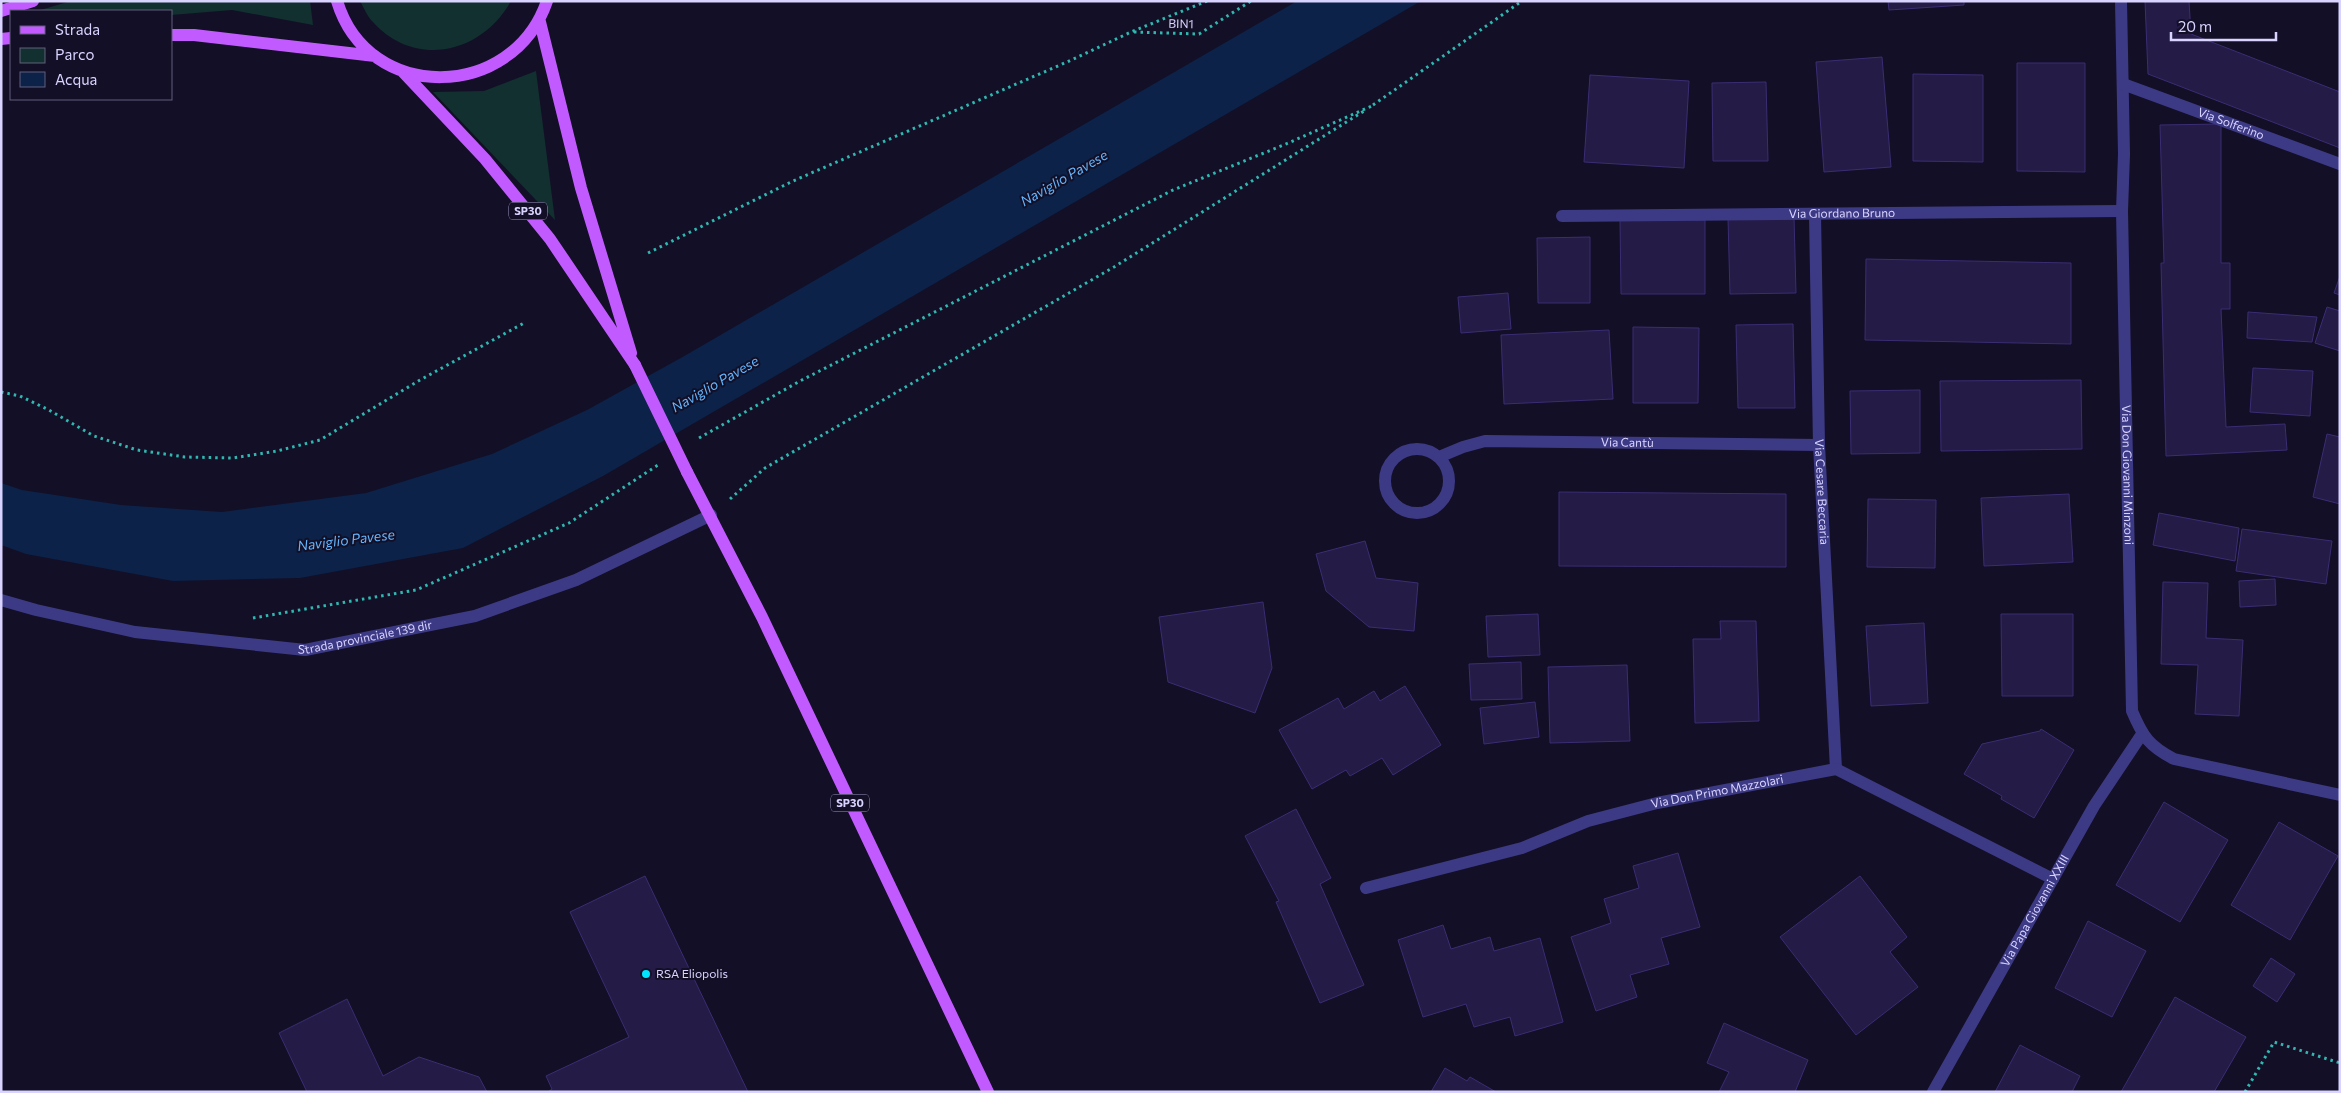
<svg xmlns="http://www.w3.org/2000/svg" width="2341" height="1093" viewBox="0 0 2341 1093" font-family="Commissioner,sans-serif">
  <style>
    .green { fill: #12302f }
    .water { fill: #0c2248 }
    .building { fill: #241b47; stroke: #3b2d73 }
    .lines { fill: none; stroke-linecap: round; stroke-linejoin: round }
    .path { stroke: #2fb8b0; stroke-width: 3; stroke-dasharray: 2.5 4; stroke-linecap: butt }
    .minor { stroke: #3d3a85; stroke-width: 12 }
    .major { stroke: #c25bff; stroke-width: 12 }
    .major-bridge { stroke: #c25bff; stroke-width: 12 }
    .poi-dot { fill: #00e5ff; stroke: #130f26; stroke-width: 2 }
    .labels { text-anchor: middle; stroke-width: 4; stroke-linejoin: round; paint-order: stroke }
    .shield { fill: #130f26; stroke: #9e99be; stroke-width: 1 }
    .shield-label { font-size: 11px; font-weight: bold; fill: #d9d4ff }
    .street-label { font-size: 12px; fill: #d9d4ff; stroke: #130f26 }
    .poi-label { font-size: 12px; fill: #d9d4ff; stroke: #130f26; text-anchor: start }
    .water-label { font-size: 14px; font-style: italic; fill: #62b6ff; stroke: #130f26 }
  </style>
  <rect width="100%" height="100%" fill="#130f26"/>
  <path class="green" d="M71,1H310L313,25L232,10L171,15V11H37Z
    M360,1H511C482,54 414,69 372,21C367,16 364,8 360,1Z
    M536,71L555,220L433,92L484,91Z"/>
  <path class="water" d="M1297,1H1421L603,476L463,548L300,578L173,581L26,554L1,545V483L22,490L121,505L222,512L366,493L492,454L587,410L686,355Z"/>
  <path class="building" d="M1888,1H1964V5L1889,10Z
    M2145,1H2189L2191,34L2340,92V148L2148,74Z
    M1882,57L1891,167L1824,172L1816,62Z
    M2017,63H2085V172L2017,171Z
    M1913,74L1983,75V162L1913,161Z
    M1590,75L1689,81L1684,168L1584,162Z
    M1766,82L1768,161H1713L1712,83Z
    M2221,124V263H2230V309H2221L2226,427L2285,424L2287,450L2166,456L2161,263H2164L2160,125Z
    M1794,217L1796,293L1730,294L1728,218Z
    M1620,220H1705V294H1621Z
    M1590,237V303H1538L1537,238Z
    M1866,259L2071,263V344L1865,340Z
    M2340,276V295L2334,293Z
    M1508,293L1511,329L1461,333L1458,297Z
    M2327,307L2340,311V351L2315,343Z
    M2248,312L2317,317L2312,342L2247,338Z
    M1793,324L1795,408H1738L1736,325Z
    M1633,327L1699,328L1698,403H1633Z
    M1609,330L1613,399L1504,404L1501,335Z
    M2253,368L2313,371L2310,416L2250,412Z
    M2081,380L2082,449L1941,451L1940,381Z
    M1920,390V453L1851,454L1850,391Z
    M2327,434L2340,437V504L2313,497Z
    M1559,492L1786,494V567L1559,566Z
    M2069,494L2073,562L1984,566L1981,498Z
    M1868,499L1936,500L1935,568L1867,567Z
    M2159,513L2239,528L2235,561L2153,545Z
    M2242,529L2332,541L2326,584L2236,571Z
    M1365,541L1376,578L1418,583L1414,631L1369,627L1326,591L1316,554Z
    M2275,579L2276,605L2240,607L2239,581Z
    M2163,582L2208,583L2206,638L2243,640L2239,716L2195,714L2198,665L2161,664Z
    M1263,602L1272,668L1255,713L1168,682L1159,617Z
    M1538,614L1540,655L1488,657L1486,616Z
    M2001,614H2073V696H2002Z
    M1720,621H1756L1759,721L1695,723L1693,639H1721Z
    M1924,623L1928,703L1871,706L1866,626Z
    M1521,662L1522,699L1471,700L1469,664Z
    M1627,665L1630,741L1550,743L1548,667Z
    M1405,686L1441,745L1393,775L1382,758L1350,776L1346,770L1312,789L1279,730L1338,698L1344,709L1374,691L1380,701Z
    M1535,702L1539,737L1484,744L1480,708Z
    M2041,729L2074,750L2034,818L2001,799L2002,796L1964,774L1982,744L2040,731Z
    M2164,802L2228,840L2180,922L2116,885Z
    M1296,809L1331,878L1320,884L1364,985L1320,1003L1276,902L1279,901L1245,836Z
    M2279,822L2338,856L2290,940L2231,905Z
    M1678,853L1700,927L1661,938L1669,964L1630,975L1637,997L1596,1011L1571,937L1611,923L1604,899L1639,888L1633,866Z
    M645,876L748,1092H548L552,1089L546,1076L629,1037L570,912Z
    M1860,876L1907,937L1890,952L1918,987L1856,1035L1780,937Z
    M2088,921L2146,951L2112,1017L2055,988Z
    M1443,925L1451,949L1490,937L1494,951L1540,938L1563,1022L1515,1036L1510,1017L1474,1027L1466,1004L1423,1017L1398,940Z
    M2271,958L2295,974L2277,1002L2253,986Z
    M2175,997L2246,1037L2214,1092H2121Z
    M347,999L383,1076L419,1057L479,1077L487,1092H307L279,1033Z
    M1724,1023L1808,1060L1795,1092H1719L1729,1072L1707,1063Z
    M2020,1045L2080,1076L2072,1092H1995Z
    M1445,1068L1467,1081L1470,1077L1496,1092H1431Z"/>
  <g class="lines">
    <path class="path" d="M1134,32L1199,34L1251,1
      M1373,105L1522,1
      M648,253L793,181L1067,62L1131,32L1207,1
      M1,392L20,396L49,410L94,436L137,450L185,457L233,458L277,451L320,440L420,380L524,323
      M699,438L800,381L1173,190L1286,144L1374,105
      M730,499L765,468L1114,267L1364,111
      M253,618L416,590L569,523L658,465
      M2245,1092L2274,1042L2340,1063"/>
    <g class="minor">
      <path id="s1" d="M2121,1L2124,154L2122,211L2132,711C2143,737 2149,746 2174,759L2340,795"/>
      <path id="s2" d="M2123,84L2340,164"/>
      <path id="s3" d="M1815,214L1819,445L1836,769"/>
      <path id="s4" d="M1562,216L2122,211"/>
      <circle cx="1417" cy="481" r="32"/>
      <path id="s5" d="M1439,457L1463,447L1485,441L1819,445"/>
      <path id="s6" d="M1,600L36,610L135,632L305,650L475,616L576,580L711,515"/>
      <path id="s7" d="M1366,888L1522,848L1588,821L1657,803L1836,769L2053,879"/>
      <path id="s8" d="M1933,1092L2094,806L2142,734"/>
    </g>
    <path class="major" d="M337,1C368,104 513,101 547,1
      M1,11L33,1
      M540,22L581,188L631,353
      M171,35H194L375,56
      M1,39L11,38
      M403,72L485,159L550,239L635,365
      M687,472L762,617L988,1092"/>
    <path class="major-bridge" d="M635,365L687,472"/>
  </g>
  <circle class="poi-dot" cx="646" cy="974" r="5"/>
  <g class="labels">
    <g class="shield">
      <rect x="509" y="202.5" width="38" height="17" rx="4"/>
      <rect x="831" y="794.5" width="38" height="17" rx="4"/>
    </g>
    <g class="shield-label">
      <text x="528" y="215">SP30</text>
      <text x="850" y="807">SP30</text>
    </g>
    <g class="street-label">
      <text transform="translate(1181 24) rotate(1)" y="4">BIN1</text>
      <text dy="4" stroke="none"><textPath href="#s2" startOffset="115">Via Solferino</textPath></text>
      <text dy="4" stroke="none"><textPath href="#s4" startOffset="280">Via Giordano Bruno</textPath></text>
      <text dy="4" stroke="none"><textPath href="#s5" startOffset="191">Via Cantù</textPath></text>
      <text dy="4" stroke="none"><textPath href="#s1" startOffset="474">Via Don Giovanni Minzoni</textPath></text>
      <text dy="4" stroke="none"><textPath href="#s3" startOffset="278">Via Cesare Beccaria</textPath></text>
      <text dy="4" stroke="none"><textPath href="#s6" startOffset="370">Strada provinciale 139 dir</textPath></text>
      <text dy="4" stroke="none"><textPath href="#s7" startOffset="365">Via Don Primo Mazzolari</textPath></text>
      <text dy="4" stroke="none"><textPath href="#s8" startOffset="208">Via Papa Giovanni XXIII</textPath></text>
    </g>
    <g class="poi-label">
      <text x="656" y="978">RSA Eliopolis</text>
    </g>
    <g class="water-label">
      <text transform="translate(1064 178) rotate(-30)" y="5">Naviglio Pavese</text>
      <text transform="translate(715 384) rotate(-30)" y="5">Naviglio Pavese</text>
      <text transform="translate(346 540) rotate(-7)" y="5">Naviglio Pavese</text>
    </g>
  </g>
  <rect width="2341" height="1093" fill="none" stroke="#d9d4ff" stroke-width="5"/>
  <rect x="10" y="10" width="162" height="90" fill="#130f26" stroke="#625e7d"/>
  <rect x="20" y="26" width="25" height="8" fill="#c25bff" stroke="#625e7d"/>
  <text x="55" y="35" font-size="15" fill="#d9d4ff">Strada</text>
  <rect x="20" y="48" width="25" height="15" fill="#12302f" stroke="#625e7d"/>
  <text x="55" y="60" font-size="15" fill="#d9d4ff">Parco</text>
  <rect x="20" y="72" width="25" height="15" fill="#0c2248" stroke="#625e7d"/>
  <text x="55" y="85" font-size="15" fill="#d9d4ff">Acqua</text>
  <path d="M2171 32v8h105v-8" fill="none" stroke="#d9d4ff" stroke-width="2.5"/>
  <text x="2178" y="32" font-size="15" fill="#d9d4ff" stroke="#130f26" stroke-width="4" paint-order="stroke">20 m</text>
</svg>
